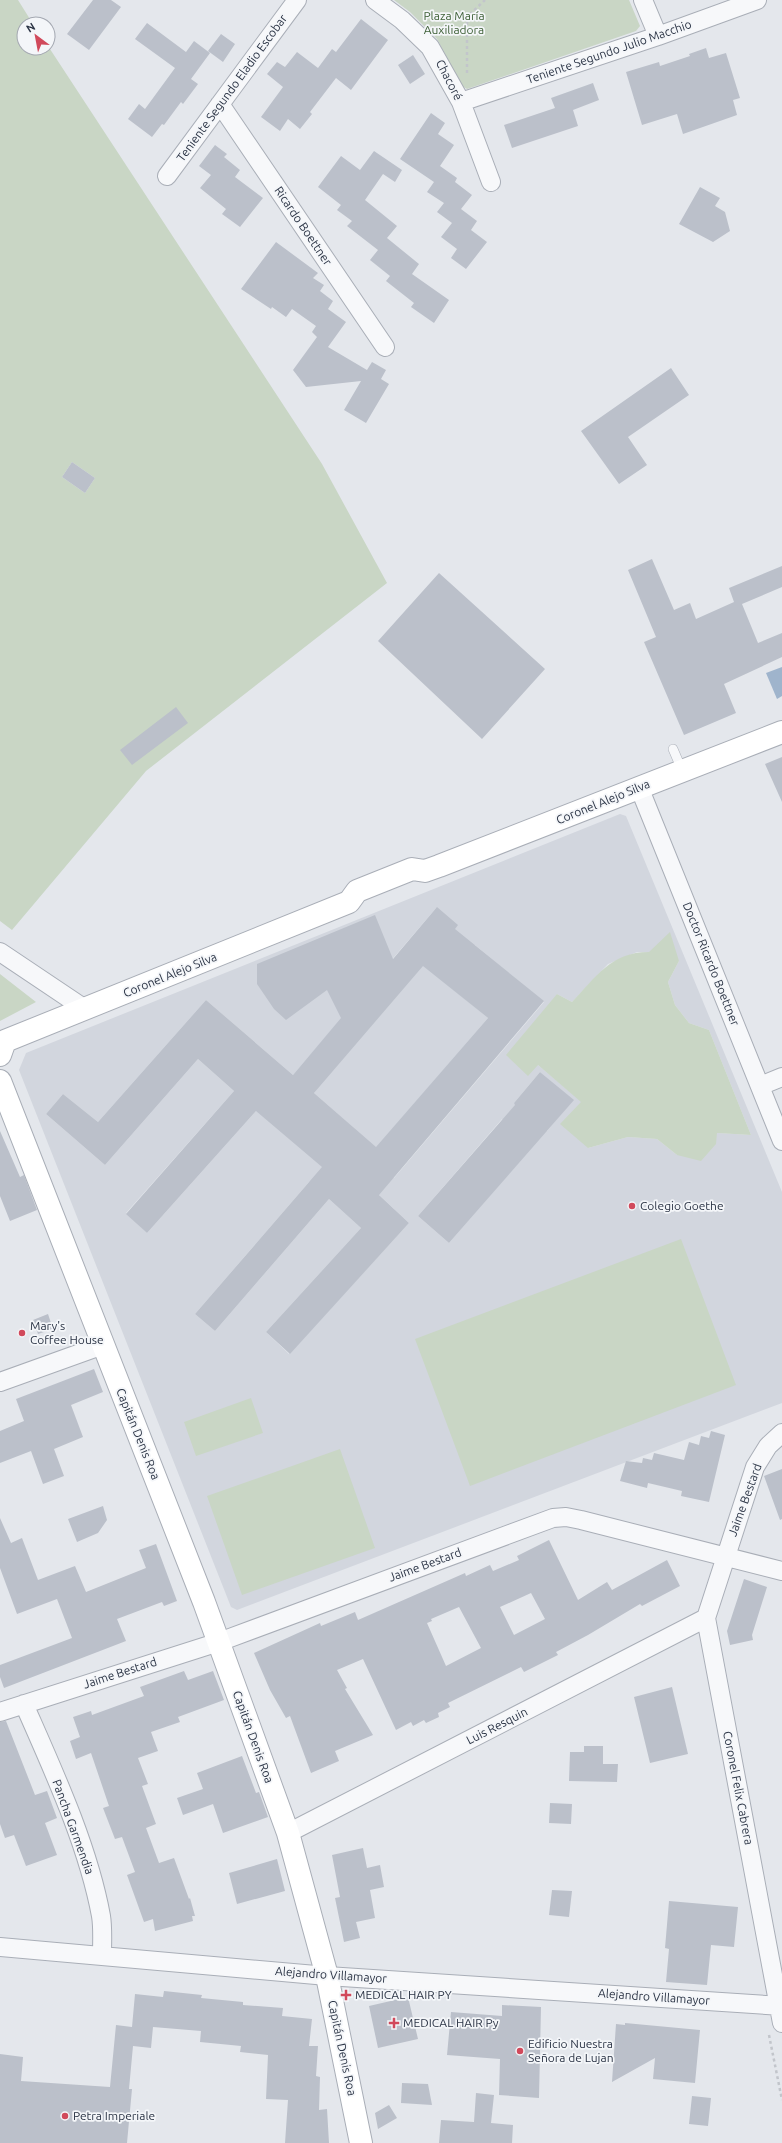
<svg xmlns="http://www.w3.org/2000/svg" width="782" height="2143" viewBox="0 0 782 2143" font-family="Ubuntu,sans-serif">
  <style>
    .built { fill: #d2d6de; fill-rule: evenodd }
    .green { fill: #c9d6c5; fill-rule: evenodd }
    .water { fill: #9fb4cc }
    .building { fill: #bbc0ca; fill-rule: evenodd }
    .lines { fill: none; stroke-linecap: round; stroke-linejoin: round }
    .service-casing { stroke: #a9aeb7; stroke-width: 10 }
    .minor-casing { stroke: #a9aeb7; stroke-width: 20 }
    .secondary-casing { stroke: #a9aeb7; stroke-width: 24 }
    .path { stroke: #c2c5cb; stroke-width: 2.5; stroke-dasharray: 3 3; stroke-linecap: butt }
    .service { stroke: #f7f8fa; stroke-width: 9 }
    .minor { stroke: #f7f8fa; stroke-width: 18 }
    .secondary { stroke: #fff; stroke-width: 22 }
    .poi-dot { fill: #d1495b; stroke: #f4f6f9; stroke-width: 1.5 }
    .labels { text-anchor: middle; stroke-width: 3.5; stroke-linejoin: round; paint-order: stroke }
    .park-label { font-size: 12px; fill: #3f6138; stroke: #f4f6f9 }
    .street-label { font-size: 12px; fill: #2b3445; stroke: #f4f6f9 }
    .poi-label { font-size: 12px; fill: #2b3445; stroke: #f4f6f9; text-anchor: start }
  </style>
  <rect width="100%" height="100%" fill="#e4e7ec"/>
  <path class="built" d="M620,814L626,816L782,1192V1403L237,1610L231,1607L19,1070L26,1053ZM437,907L314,1093L355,1129L256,1111L147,1233L126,1213L234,1091L198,1059L105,1165L46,1114L63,1094L98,1122L206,1000L293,1075ZM475,945L544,1002L394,1178L369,1156L488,1018L444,982ZM637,952H649L679,961L668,982L675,1005L689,1023L709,1030L751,1135L717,1133L677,1155L657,1139L628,1137L588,1148L582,1102L538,1065L557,994L572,1002L608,964ZM540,1072L573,1100L547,1131L514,1103ZM502,1119L533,1146L449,1243L418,1216ZM343,1161L409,1223L289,1354L266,1332L361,1228L329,1199L215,1331L195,1314L309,1182Z"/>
  <path class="green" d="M0,0H18L33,24H24V48H48V46L322,464L387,583L146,771L12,930L0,921ZM72,462L95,478L85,493L62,477Z
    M394,0H629L640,26L636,31L467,89L462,86L437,39L410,12Z
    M670,932L679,961L668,982L675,1005L689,1023L709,1030L751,1135L717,1133L716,1144L701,1161L677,1155L657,1139L628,1137L588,1148L560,1124L581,1102L538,1065L528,1076L506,1055L557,994L572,1002C596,977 611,952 649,952Z
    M0,974L36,1002L0,1021Z
    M681,1239L736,1385L470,1486L415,1339Z
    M251,1398L263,1433L196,1456L184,1422Z
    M340,1449L375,1548L242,1595L207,1496Z"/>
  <path class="water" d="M782,667V696L777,699L766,673Z"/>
  <path class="building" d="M93,0H111L121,7L89,50L67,34Z
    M361,19L388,40L351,90L336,78L310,112L312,114L300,129L288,119L280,131L261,117L283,87L267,74L277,62L285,67L297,52L318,68L332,49L336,52Z
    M147,23L186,52L194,41L210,53L191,79L198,84L183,104L181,102L164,125L162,124L152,137L128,119L139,104L145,109L175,68L135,39Z
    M221,34L235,44L223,62L208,51Z
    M706,48L709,58L726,53L740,98L733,100L737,115L683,134L677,114L642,125L626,72L659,62L660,66L690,56L689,54Z
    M413,55L425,74L410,84L398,65Z
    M593,83L599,100L573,110L578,126L512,148L504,125L555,108L551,98Z
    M431,113L445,123L438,134L454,145L440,166L457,178L455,182L472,195L461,209L477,221L471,230L487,242L466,269L451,258L457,249L441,237L452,223L437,212L444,203L427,192L434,182L400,159Z
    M215,145L227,154L224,157L240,170L235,177L263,198L240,227L222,214L226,209L200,188L211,175L199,166Z
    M374,151L402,170L395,182L383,174L365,200L397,226L387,238L419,264L412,274L449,300L434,323L411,307L414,303L386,281L390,276L370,260L378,250L347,226L352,221L337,210L341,205L318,187L341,156L360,170Z
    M700,187L720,198L715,206L725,212L730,231L713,242L679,224Z
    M276,242L318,273L313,278L324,285L320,291L333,301L328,309L346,322L328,347L367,370L372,362L386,370L381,379L389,384L366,423L344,410L361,381L306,387L293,370L317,337L312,332L316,326L292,309L286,317L272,307L271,309L241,289Z
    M671,368L689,395L628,437L647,465L619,484L581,431Z
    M72,462L95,478L85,493L62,477Z
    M652,559L674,610L690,603L696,619L734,602L729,588L782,566V587L742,604L758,643L782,633V657L724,684L736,713L684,735L644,642L656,637L628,570Z
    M439,573L545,669L482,739L378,641Z
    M176,707L188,723L132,765L120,750Z
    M782,757V802L765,764Z
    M437,907L458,925L455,929L544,1001L379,1195L409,1223L290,1354L266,1332L361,1228L329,1199L215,1331L195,1314L322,1167L256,1111L147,1233L126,1214L234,1091L198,1059L105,1165L46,1114L63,1094L98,1122L206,1000L293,1075L341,1018L327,990L286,1020L274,1009L257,984V964L375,915L393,959ZM423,966L488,1018L376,1147L314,1093Z
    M540,1072L574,1100L449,1243L418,1216L515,1105L514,1103Z
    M0,1131L20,1177L24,1175L37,1210L10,1221L0,1196Z
    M48,1314L53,1329L38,1334L33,1320Z
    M94,1369L103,1392L71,1405L83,1437L54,1449L64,1476L43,1484L31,1451L0,1463V1431L24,1421L16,1399Z
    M711,1431L725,1435L709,1502L681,1496L682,1491L648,1483L647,1488L620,1481L626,1461L642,1463L643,1458L652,1460L654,1453L684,1460L689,1442L699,1445L701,1436L709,1438Z
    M782,1469V1519L780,1520L764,1476Z
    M103,1506L107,1520L98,1533L77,1542L68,1519Z
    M0,1518L11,1543L22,1538L38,1580L75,1566L86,1592L146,1568L139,1550L156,1544L177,1601L164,1606L162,1602L117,1619L126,1641L4,1688L0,1677V1665L72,1638L57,1599L17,1614L0,1568Z
    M549,1540L578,1600L607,1582L612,1590L667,1560L680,1586L642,1606L640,1604L588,1635L556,1652L558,1655L524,1672L521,1667L448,1703L450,1707L438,1713L439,1717L426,1723L424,1720L413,1726L411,1722L396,1730L363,1659L337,1670L347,1688L345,1689L373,1735L335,1751L339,1761L311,1773L290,1716L286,1718L270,1690L254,1653L320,1623L321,1626L355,1612L358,1620L465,1573L466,1576L490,1565L493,1571L519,1560L517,1556ZM531,1593L545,1619L514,1635L500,1607ZM459,1607L481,1648L446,1666L427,1623L432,1621L431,1619Z
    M744,1579L767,1587L752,1635L753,1640L730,1645L727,1631Z
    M184,1671L188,1680L213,1671L224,1700L178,1717L180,1722L151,1732L158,1751L138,1758L148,1784L142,1786L156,1824L146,1828L159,1863L174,1858L189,1899L190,1898L195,1916H192L193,1921L155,1931L153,1919L144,1922L127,1875L135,1872L122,1837L115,1839L103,1808L109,1806L91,1753L76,1759L70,1741L80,1737L73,1717L91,1711L92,1715L144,1696L140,1687Z
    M672,1687L688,1754L650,1763L634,1697Z
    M6,1721L35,1795L47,1791L57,1818L45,1823L57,1855L26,1866L14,1835L5,1838L0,1824V1722Z
    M584,1746H603V1764H618L617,1782L569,1781L570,1752H584Z
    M242,1756L256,1793L259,1792L268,1817L223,1833L213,1804L183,1815L177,1798L203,1789L197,1773Z
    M550,1803L572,1804L571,1824L549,1823Z
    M363,1848L367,1868L380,1865L384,1887L370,1890L375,1918L356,1922L360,1938L344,1942L335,1898L340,1897L332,1855Z
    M277,1859L285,1891L237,1904L229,1873Z
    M552,1890L572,1891L569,1917L549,1915Z
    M669,1901L738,1907L734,1947L711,1945L707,1985L666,1982L669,1949L665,1948Z
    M164,1991L202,1995L201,1998L243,2002V2005L283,2008L282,2016L312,2019L309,2046H318L316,2076L320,2077L319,2110L327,2109L329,2143H285L288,2100L266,2099L268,2055L240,2052L241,2046L200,2042L201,2031L153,2027L151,2048L133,2046L129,2089H132L127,2143H0V2054L23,2057L21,2081L110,2087L116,2025L132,2027L135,1994L163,1997Z
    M408,1997L418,2039L378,2048L369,2006Z
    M502,2005L541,2007L539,2098L499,2095L500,2059L447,2055L451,2012L502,2016Z
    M625,2023L700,2030L695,2083L653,2079L655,2058L612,2082L616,2024L625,2025Z
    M402,2083L428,2084L432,2105L401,2103Z
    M476,2093L494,2095L491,2123L513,2125L512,2143H439L441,2120L474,2122Z
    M692,2096L711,2098L708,2126L689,2124Z
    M389,2105L397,2118L378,2129L375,2113Z"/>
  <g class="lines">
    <defs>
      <path id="service" d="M673,749L682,770"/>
      <path id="minor" d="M375,0L402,20L430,47L461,102L491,182
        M643,0L658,36
        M461,102L658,36L757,0
        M220,104L385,347
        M167,176L297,0
        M639,787L782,1141
        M0,952L85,1009
        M760,1086L782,1077
        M0,1382L103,1345
        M782,1433L768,1446L755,1467L706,1618L782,2023
        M24,1704C53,1770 88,1845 101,1916C103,1928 102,1942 102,1955
        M0,1712L219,1642L553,1518L566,1517L581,1520L782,1571
        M288,1833L706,1618
        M0,1947L327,1976L782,2006"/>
      <path id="secondary" d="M0,1055L5,1041L349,902L357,891L412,869L425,871L439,866L782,732
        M0,1081L204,1602L288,1833L327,1976L361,2143"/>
    </defs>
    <use href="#service" class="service-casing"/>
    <use href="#minor" class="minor-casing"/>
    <use href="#secondary" class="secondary-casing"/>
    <path class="path" d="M467,73V17L485,0
      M769,2035L782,2100"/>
    <use href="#service" class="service"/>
    <use href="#minor" class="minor"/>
    <use href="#secondary" class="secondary"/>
  </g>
  <g class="poi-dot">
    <circle cx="632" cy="1206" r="4"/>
    <circle cx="22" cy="1333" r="4"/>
    <path d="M344 1989h4v4h4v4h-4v4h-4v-4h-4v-4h4z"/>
    <path d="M392 2017h4v4h4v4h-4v4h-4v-4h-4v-4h4z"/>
    <circle cx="520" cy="2051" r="4"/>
    <circle cx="65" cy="2116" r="4"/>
  </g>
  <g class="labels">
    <g class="park-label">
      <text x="454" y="20">Plaza María<tspan x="454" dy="14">Auxiliadora</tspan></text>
    </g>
    <g class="street-label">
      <text transform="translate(609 52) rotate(-19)" y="4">Teniente Segundo Julio Macchio</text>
      <text transform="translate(449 80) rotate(63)" y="4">Chacoré</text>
      <text transform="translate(232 88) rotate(-54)" y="4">Teniente Segundo Eladio Escobar</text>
      <text transform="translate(303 226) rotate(56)" y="4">Ricardo Boettner</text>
      <text transform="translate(603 802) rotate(-22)" y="4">Coronel Alejo Silva</text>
      <text transform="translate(711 964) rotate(68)" y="4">Doctor Ricardo Boettner</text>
      <text transform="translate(170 975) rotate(-22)" y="4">Coronel Alejo Silva</text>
      <text transform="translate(138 1434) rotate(68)" y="4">Capitán Denis Roa</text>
      <text transform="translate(745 1500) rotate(-70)" y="4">Jaime Bestard</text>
      <text transform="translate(425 1565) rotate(-20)" y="4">Jaime Bestard</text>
      <text transform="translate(120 1673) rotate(-18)" y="4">Jaime Bestard</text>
      <text transform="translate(497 1726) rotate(-27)" y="4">Luis Resquin</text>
      <text transform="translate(253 1737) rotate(70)" y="4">Capitán Denis Roa</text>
      <text transform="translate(738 1788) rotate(79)" y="4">Coronel Felix Cabrera</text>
      <text transform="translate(73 1827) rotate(70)" y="4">Pancha Garmendia</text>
      <text transform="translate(331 1975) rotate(4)" y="4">Alejandro Villamayor</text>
      <text transform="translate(654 1997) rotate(4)" y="4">Alejandro Villamayor</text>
      <text transform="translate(342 2048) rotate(78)" y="4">Capitán Denis Roa</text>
    </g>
    <g class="poi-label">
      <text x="640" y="1210">Colegio Goethe</text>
      <text x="30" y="1330">Mary's<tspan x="30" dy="14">Coffee House</tspan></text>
      <text x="355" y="1999">MEDICAL HAIR PY</text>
      <text x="403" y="2027">MEDICAL HAIR Py</text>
      <text x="528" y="2048">Edificio Nuestra<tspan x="528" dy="14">Señora de Lujan</tspan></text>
      <text x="73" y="2120">Petra Imperiale</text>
    </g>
  </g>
  <g transform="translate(36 36) rotate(328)"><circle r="19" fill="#f4f6f9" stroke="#a4a8b1"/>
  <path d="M0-3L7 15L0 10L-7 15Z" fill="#d1495b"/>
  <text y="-6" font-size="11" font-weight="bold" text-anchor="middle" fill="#2b3445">N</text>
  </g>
</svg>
